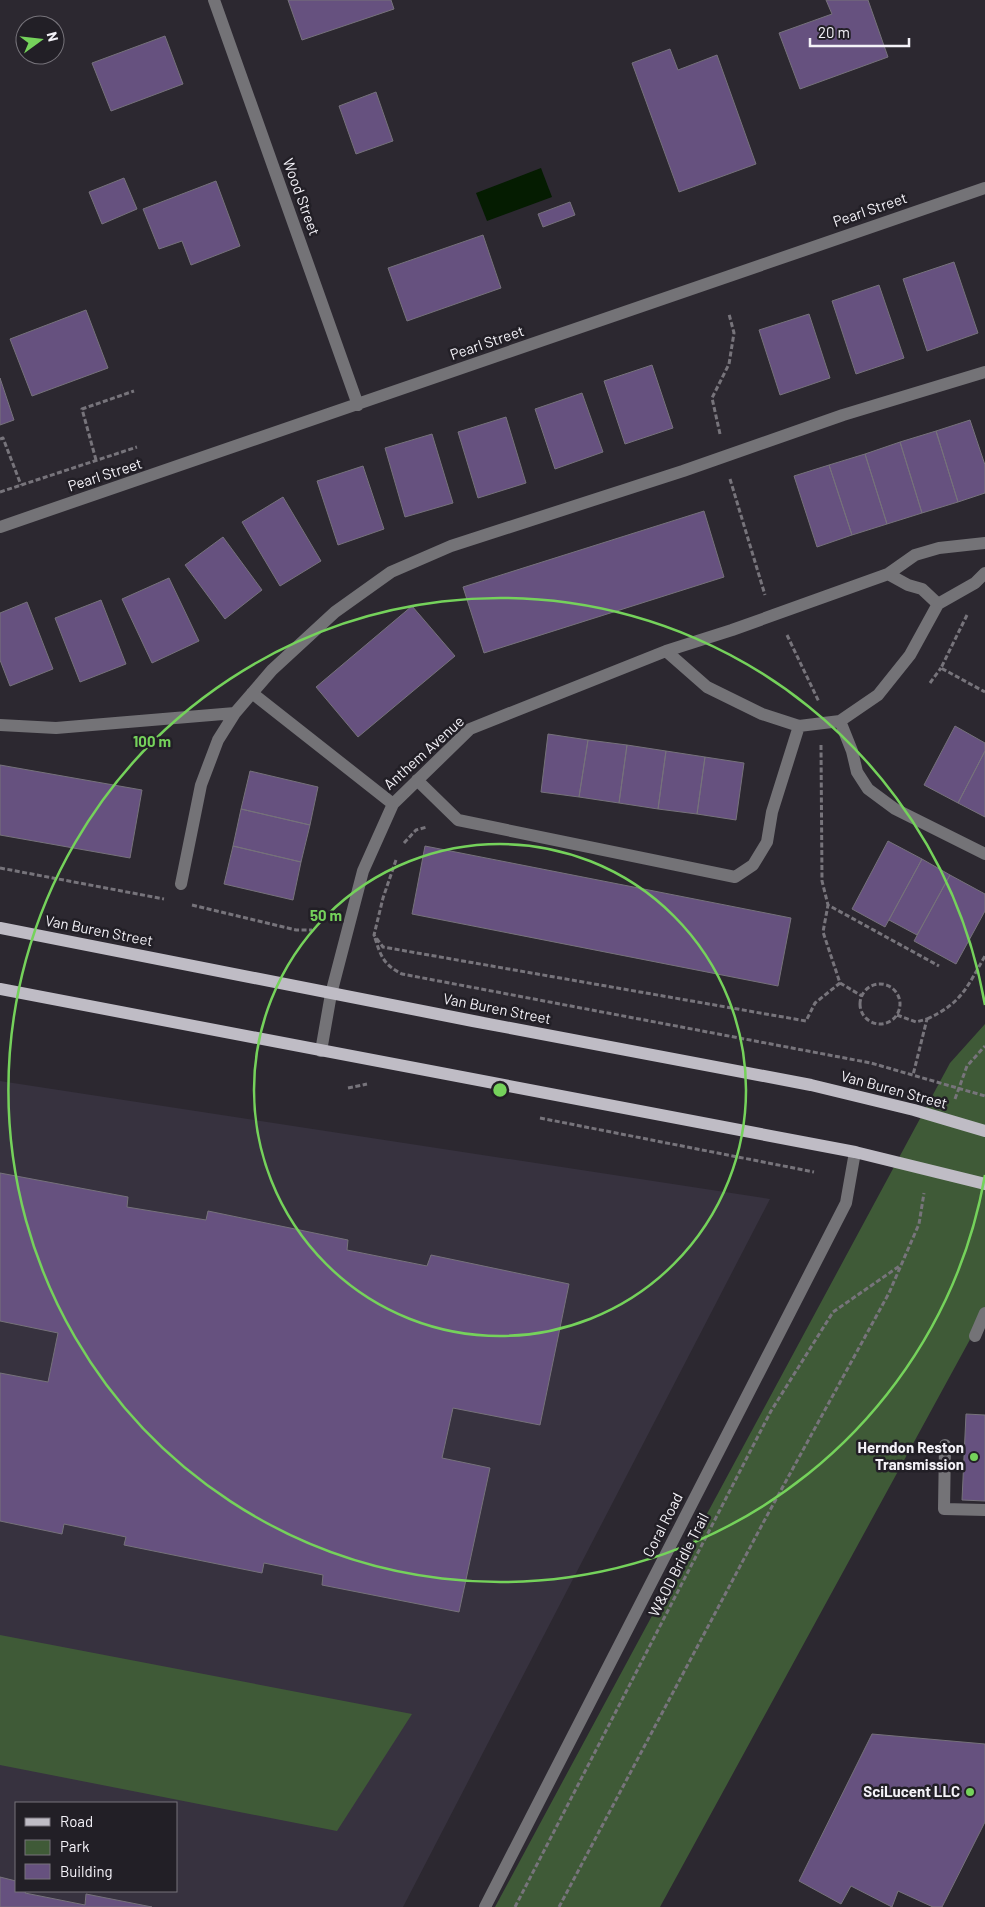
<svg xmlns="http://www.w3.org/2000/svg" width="985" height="1907" viewBox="0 0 985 1907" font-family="Barlow,sans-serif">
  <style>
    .built { fill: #37323f; fill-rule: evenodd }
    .green { fill: #3f5a37 }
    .water { fill: #051c01 }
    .building { fill: #66517f; stroke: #76727b }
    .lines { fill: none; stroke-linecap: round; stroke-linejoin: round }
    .path { stroke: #77747b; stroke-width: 3; stroke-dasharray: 5 2.5; stroke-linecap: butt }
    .minor { stroke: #747377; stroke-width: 12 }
    .major { stroke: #bfbcc5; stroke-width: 12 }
    .ring { fill: none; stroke: #75d25b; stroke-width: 2.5 }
    .poi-dot { fill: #75d25b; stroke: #221f26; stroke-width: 2 }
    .labels { text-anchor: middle; stroke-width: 5; stroke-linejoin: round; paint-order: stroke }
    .street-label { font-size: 15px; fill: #f4f2f8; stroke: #221f26 }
    .poi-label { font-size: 15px; font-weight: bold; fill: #f4f2f8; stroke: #221f26; text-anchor: end }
    .centre { fill: #75d25b; stroke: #221f26; stroke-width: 2.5 }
    .ring-label { font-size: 15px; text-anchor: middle; font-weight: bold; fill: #75d25b; stroke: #221f26; stroke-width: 5; stroke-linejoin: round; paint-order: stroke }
  </style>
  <rect width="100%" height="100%" fill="#2c2830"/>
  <path class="built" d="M0,1081L770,1199L403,1907H0ZM16,1803H176V1891H16Z"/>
  <path class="green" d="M985,1024V1312L660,1907H495L950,1063Z
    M0,1635L412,1714L337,1831L0,1765Z"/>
  <path class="water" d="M541,168L552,197L487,221L476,193Z"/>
  <path class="building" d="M288,0H391L394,9L302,40Z
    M826,0H868L888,57L800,89L779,33L832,14Z
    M165,36L183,84L111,111L92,63Z
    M670,49L678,70L717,55L756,164L679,192L632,63Z
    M376,92L393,141L356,154L339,106Z
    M124,178L137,209L102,224L89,192Z
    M216,181L240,246L191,265L182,241L159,249L143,209Z
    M570,202L575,215L543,227L538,214Z
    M483,235L501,288L407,321L388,268Z
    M954,262L978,333L927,351L903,279Z
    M879,285L904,358L856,374L832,301Z
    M86,310L108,368L32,396L10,339Z
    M809,314L830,378L780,395L759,330Z
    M652,365L673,428L625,444L604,381Z
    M0,378L14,420L0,425Z
    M582,393L603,452L555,469L535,409Z
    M506,417L526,483L478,498L458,432Z
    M970,420L985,465V493L958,502L936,431Z
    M936,431L958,502L922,513L900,442Z
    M432,434L453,503L405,517L385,448Z
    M900,442L922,513L887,524L865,454Z
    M865,454L887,524L852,535L829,465Z
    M829,465L852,535L817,547L794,476Z
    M363,466L384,529L338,545L317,481Z
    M283,497L321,561L280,586L242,522Z
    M704,511L724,577L484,653L463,587Z
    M223,537L262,590L225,619L185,565Z
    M169,578L199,641L152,663L122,599Z
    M101,600L126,664L80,682L55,618Z
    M27,602L53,669L10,686L0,660V613Z
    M412,606L455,656L358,737L316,687Z
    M955,726L985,743V751L958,803L924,785Z
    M548,734L588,740L579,797L541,792Z
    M588,740L627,745L619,803L579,797Z
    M627,745L666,751L658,809L619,803Z
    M666,751L705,757L697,814L658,809Z
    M985,751V817L958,803Z
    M705,757L744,763L736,820L697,814Z
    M0,765L142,790L130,858L0,835Z
    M250,771L318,787L310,825L241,809Z
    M241,809L310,825L301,862L233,846Z
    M888,841L922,859L885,927L852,909Z
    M233,846L301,862L293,900L224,884Z
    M425,846L791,918L778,986L412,914Z
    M922,859L950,875L917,935L889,920Z
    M950,875L985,894V911L956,964L914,941Z
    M0,1173L128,1197L127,1207L206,1220L208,1211L348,1240L347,1250L427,1266L431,1255L569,1284L540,1425L453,1408L442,1458L490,1468L459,1612L322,1585L323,1575L264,1563L262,1573L124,1545L126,1537L64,1524L62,1534L0,1521V1373L48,1382L58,1333L0,1321Z
    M966,1414L985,1415V1501L962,1500Z
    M872,1734L985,1744V1822L942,1907H933L898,1891L892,1907L851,1886L841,1904L799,1881Z
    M0,1877L16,1881V1891H26L25,1893L85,1905L86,1894L152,1907H0Z"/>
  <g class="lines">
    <path class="path" d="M720,434L712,398L729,364L734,333L729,314
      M0,439L3,438L21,485
      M96,460L82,409L134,391
      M730,479L765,595
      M0,492L137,447
      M967,615L941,668L985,692
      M787,635L819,702
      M930,683L941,668
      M821,745L822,881L828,905L939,966
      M404,843L416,830L427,827
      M396,860L383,898L374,935L383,947L806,1021L815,1003L840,983L823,932L828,905
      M0,868L164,899
      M192,905L296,930H312
      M375,938C381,957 384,965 402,974L871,1063L985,1096
      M840,983L862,996
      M860 1004a20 20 0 1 1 40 0a20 20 0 1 1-40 0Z
      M897,1015L916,1022L927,1019L913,1075
      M927,1019C962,1003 967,987 985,956
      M348,1088L367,1084
      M955,1099L967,1066L985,1046
      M540,1118L814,1172
      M515,1907L771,1411L833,1312L901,1265
      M559,1907L763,1523L889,1293L919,1224L924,1193"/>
    <path class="minor" d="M214,0L358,405
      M0,527C329,417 656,300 985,188
      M888,574L915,555L939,548L985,543
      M666,651L732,630L888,574L908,585L922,589L938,604L975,583L985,573
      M252,693L393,804
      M235,713L272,670L335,612L391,572L451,546L683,471L843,415L985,372
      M840,721L852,751L857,772L868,789L895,809L985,854
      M0,725L56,728L235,713L218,740L201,785L181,884
      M417,780L458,820L735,877L753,865L767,842L772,812L799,726
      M321,1051L331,994L363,871L393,804L470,729L666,651L707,687L762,714L799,726L840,721L878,695L910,655L938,604
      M975,1336L985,1313
      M945,1445L944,1509L985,1510
      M485,1907L846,1203L855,1152"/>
    <path class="major" d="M0,928L473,1021L811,1085L914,1110L985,1131
      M0,989L855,1152L985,1184"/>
  </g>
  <g class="ring">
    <circle cx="500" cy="1090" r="246"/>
    <path d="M985 1175A492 492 0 1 1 985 1005"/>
  </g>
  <g class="poi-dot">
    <circle cx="974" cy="1457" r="5"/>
    <circle cx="970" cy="1792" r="5"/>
  </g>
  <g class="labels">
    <g class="street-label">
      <text transform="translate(301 197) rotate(70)" y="5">Wood Street</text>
      <text transform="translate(870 210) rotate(-19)" y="5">Pearl Street</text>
      <text transform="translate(487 343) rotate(-19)" y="5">Pearl Street</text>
      <text transform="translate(105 475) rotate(-18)" y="5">Pearl Street</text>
      <text transform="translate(424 753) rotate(-42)" y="5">Anthem Avenue</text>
      <text transform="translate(99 931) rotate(11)" y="5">Van Buren Street</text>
      <text transform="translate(497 1009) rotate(11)" y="5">Van Buren Street</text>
      <text transform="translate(894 1090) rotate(15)" y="5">Van Buren Street</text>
      <text transform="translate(663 1525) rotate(-63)" y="5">Coral Road</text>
      <text transform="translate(679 1565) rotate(-63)" y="5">W&amp;OD Bridle Trail</text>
    </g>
    <g class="poi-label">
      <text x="964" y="1453">Herndon Reston<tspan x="964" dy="17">Transmission</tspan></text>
      <text x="960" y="1797">SciLucent LLC</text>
    </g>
  </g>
  <circle cx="500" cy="1090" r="8" class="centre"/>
  <g class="ring-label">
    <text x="152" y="747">100 m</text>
    <text x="326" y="921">50 m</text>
  </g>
  <rect x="15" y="1802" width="162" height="90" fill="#221f26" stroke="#76737a"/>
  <rect x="25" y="1818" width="25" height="8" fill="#bfbcc5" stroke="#76737a"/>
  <text x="60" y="1827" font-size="15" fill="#f4f2f8">Road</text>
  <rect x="25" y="1840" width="25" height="15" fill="#3f5a37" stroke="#76737a"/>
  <text x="60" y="1852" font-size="15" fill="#f4f2f8">Park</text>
  <rect x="25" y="1864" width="25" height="15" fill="#66517f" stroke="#76737a"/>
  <text x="60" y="1877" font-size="15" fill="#f4f2f8">Building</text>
  <g transform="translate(40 40) rotate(75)"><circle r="24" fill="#221f26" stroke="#76737a"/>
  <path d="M0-4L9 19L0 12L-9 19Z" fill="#75d25b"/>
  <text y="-8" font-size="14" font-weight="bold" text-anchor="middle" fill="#f4f2f8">N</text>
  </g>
  <path d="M810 38v8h99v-8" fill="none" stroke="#f4f2f8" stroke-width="2.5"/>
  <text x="818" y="38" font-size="15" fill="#f4f2f8" stroke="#221f26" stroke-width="4" paint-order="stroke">20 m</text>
</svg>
